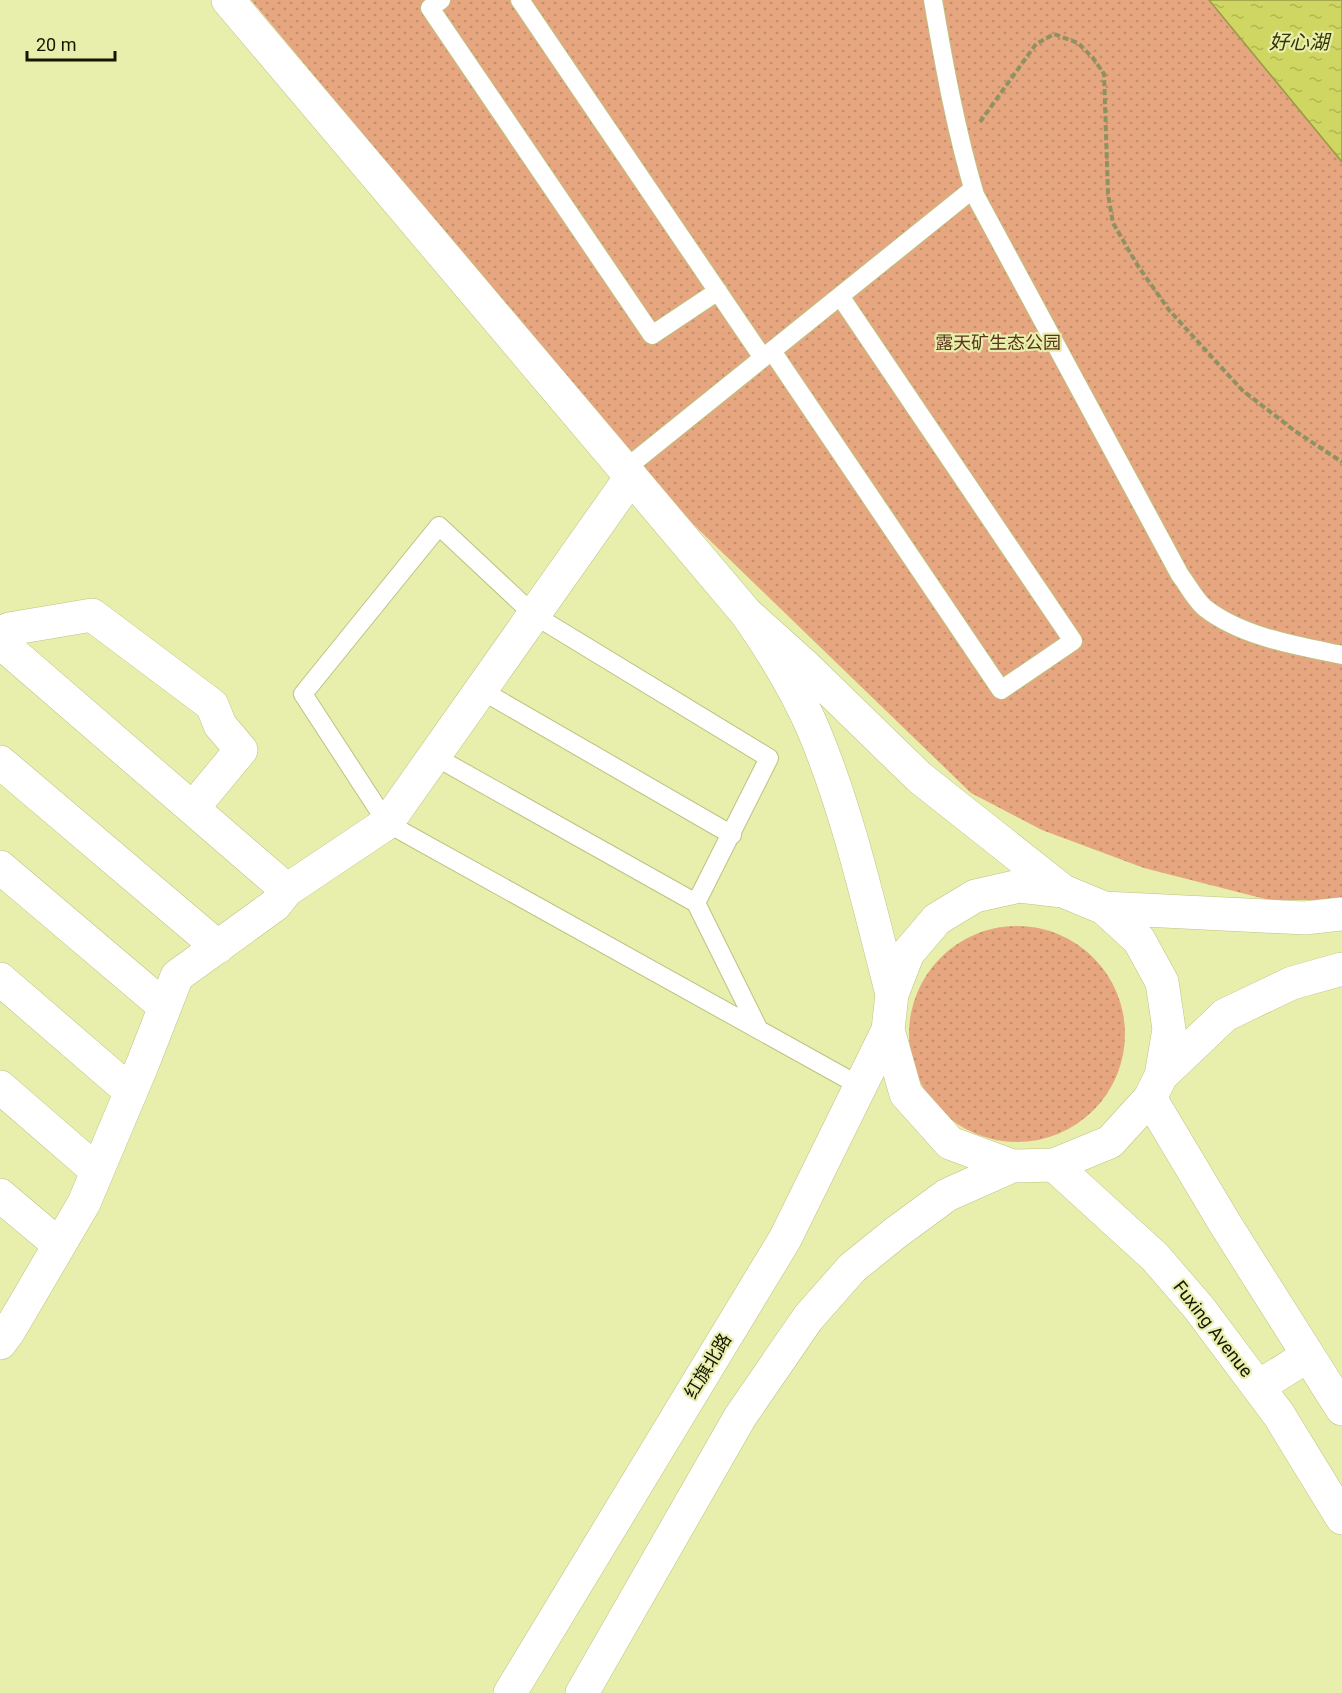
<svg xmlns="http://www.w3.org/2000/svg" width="1342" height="1693" viewBox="0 0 1342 1693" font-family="Roboto,'Noto Sans SC',sans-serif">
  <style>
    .grass { fill: url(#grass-dots) }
    .water { fill: url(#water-ripples); stroke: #989c45; stroke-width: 1.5 }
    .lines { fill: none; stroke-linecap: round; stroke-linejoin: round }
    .lane-casing { stroke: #bdc281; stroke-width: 20 }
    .street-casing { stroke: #bdc281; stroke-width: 34 }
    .secondary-casing { stroke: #bdc281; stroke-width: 34 }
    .path { stroke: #8e9262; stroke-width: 4; stroke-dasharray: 6 3; stroke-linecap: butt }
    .lane { stroke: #fff; stroke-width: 18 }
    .street { stroke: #fff; stroke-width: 33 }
    .secondary { stroke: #fff; stroke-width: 33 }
    .labels { text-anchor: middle; stroke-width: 4.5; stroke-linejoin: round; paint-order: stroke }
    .park-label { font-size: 18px; fill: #5c351c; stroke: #e8eeab }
    .street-label { font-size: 18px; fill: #151600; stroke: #e8eeab }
    .water-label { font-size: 20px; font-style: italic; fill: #343604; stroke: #e8eeab }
  </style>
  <defs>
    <pattern id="grass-dots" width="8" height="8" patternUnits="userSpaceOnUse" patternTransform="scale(1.5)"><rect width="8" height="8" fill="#e6a67f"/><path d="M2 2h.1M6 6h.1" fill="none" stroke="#c48e6c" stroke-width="1.8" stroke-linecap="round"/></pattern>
    <pattern id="water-ripples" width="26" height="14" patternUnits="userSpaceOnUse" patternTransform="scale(1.5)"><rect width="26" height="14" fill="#d0d662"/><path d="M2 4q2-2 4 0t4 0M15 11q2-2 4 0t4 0" fill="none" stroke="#b2b753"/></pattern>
  </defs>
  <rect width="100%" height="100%" fill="#e8eeab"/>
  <path class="grass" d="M251,0H1342V900H1269L1144,868L1042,830L971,793L664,496Z
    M909 1034a108 108 0 1 1 216 0a108 108 0 1 1-216 0Z"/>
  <path class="water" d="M1209,0H1342V162Z"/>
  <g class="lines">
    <defs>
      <path id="lane" d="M441,0L430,8L652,335L718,291
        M520,0L763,358
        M933,0C944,65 956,131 975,195L1180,575C1188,585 1195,600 1205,608C1242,637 1298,646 1342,655
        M772,351L1001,690L1073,641L840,296
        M625,469L973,189
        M481,690L732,835
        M434,756L696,903
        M759,1030L696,903L769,758L534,615L439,526L303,694L387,823L860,1086"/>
      <path id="street" d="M0,636L9,629L92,615L212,705L220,725L241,750L193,808
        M0,642L287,890L275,905L177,976L143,1063L84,1203L9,1331L0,1343
        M0,762L218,947
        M0,867L165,1007
        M287,890L387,823L631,477
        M0,979L131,1092
        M0,1087L97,1171
        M0,1195L59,1245"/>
      <path id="secondary" d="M228,0L746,613C772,650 796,689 814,731C849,815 869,906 892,994
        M746,613L806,667L919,777L1063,891L1104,908L1139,940L1162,982L1169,1029L1161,1076L1150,1098L1110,1142L1054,1165L1012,1166L950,1143L906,1094L888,1030L892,994L908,953L937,919L975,896L1019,886L1063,891
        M1104,908L1305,918L1342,914
        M1161,1076L1225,1015L1292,983L1342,969
        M1150,1098L1224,1222L1342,1409
        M1054,1165L1155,1257L1199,1308L1279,1415L1342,1518
        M1258,1387L1307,1356
        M510,1693L785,1239L888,1030
        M582,1693L740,1417L808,1318L852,1268L894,1234L947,1195L1012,1166"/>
    </defs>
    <use href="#lane" class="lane-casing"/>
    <use href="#street" class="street-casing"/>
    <use href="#secondary" class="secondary-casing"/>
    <path class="path" d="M980,122L1036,44L1054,34L1078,43L1093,58L1104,74L1108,194L1113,223L1138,266L1169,310L1242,390L1295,431L1342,462"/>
    <use href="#lane" class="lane"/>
    <use href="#street" class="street"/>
    <use href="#secondary" class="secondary"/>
  </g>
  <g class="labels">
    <g class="park-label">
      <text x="998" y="349">露天矿生态公园</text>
    </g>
    <g class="street-label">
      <text transform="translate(1213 1329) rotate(52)" y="6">Fuxing Avenue</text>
      <text transform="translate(708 1366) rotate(-59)" y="6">红旗北路</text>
    </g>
    <g class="water-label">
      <text x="1299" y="49">好心湖</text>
    </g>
  </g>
  <path d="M27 51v9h88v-9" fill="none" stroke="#151600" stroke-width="3"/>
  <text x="36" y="51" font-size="18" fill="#151600" stroke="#e8eeab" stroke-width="4.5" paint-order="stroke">20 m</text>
</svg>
